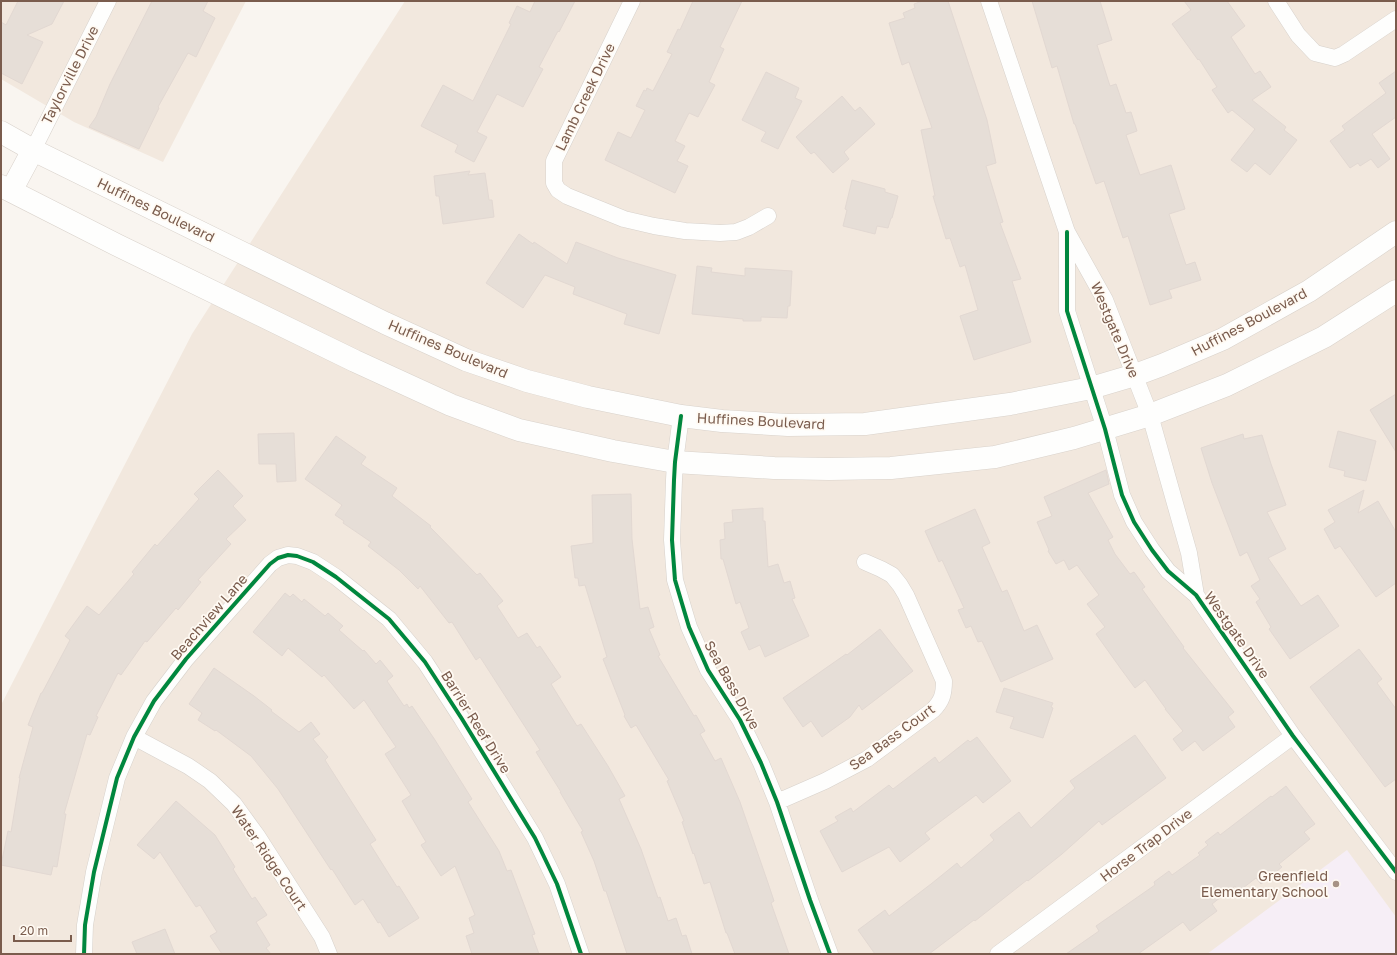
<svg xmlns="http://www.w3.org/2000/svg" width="1397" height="955" viewBox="0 0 1397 955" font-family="'Golos Text',sans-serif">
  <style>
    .residential { fill: #f2e8de }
    .education { fill: #f6eef6 }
    .building { fill: #e6ded7; stroke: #e2d8d2 }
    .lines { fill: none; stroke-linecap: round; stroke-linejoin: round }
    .street-casing { stroke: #d7d1cb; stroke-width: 17 }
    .secondary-casing { stroke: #d9d2cb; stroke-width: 23 }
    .street { stroke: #fefefd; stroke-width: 16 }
    .secondary { stroke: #fefefd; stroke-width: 22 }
    .cycleway-casing { stroke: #fffaf3; stroke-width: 6 }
    .cycleway { stroke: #00873e; stroke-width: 4 }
    .poi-dot { fill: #a69286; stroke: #fffaf3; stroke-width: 1.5 }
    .labels { text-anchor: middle; stroke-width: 3.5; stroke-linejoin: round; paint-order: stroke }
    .street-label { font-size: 14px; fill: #7a5c4d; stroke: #fffaf3 }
    .poi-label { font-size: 14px; fill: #7a5c4d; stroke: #fffaf3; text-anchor: end }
  </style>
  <rect width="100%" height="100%" fill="#f9f5f0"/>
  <path class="residential" d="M1,1H246L163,162L74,122L1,79Z
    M405,1H1396V954H1V705L192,334Z"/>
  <path class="education" d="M1347,850L1396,917V954H1207Z"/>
  <path class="building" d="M18,1H64L52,24L27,35L43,42L22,84L1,73V22L6,25Z
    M152,1H208L203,11L215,18L196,57L188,53L158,107L159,108L139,149L89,127L96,117L110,84Z
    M535,1H575L559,32L558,31L539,67L543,69L523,107L497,94L477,132L487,137L474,162L455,152L458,145L421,126L443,85L473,101L511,24L509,23L517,6L530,12Z
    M693,1H742L720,47L724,49L709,82L715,85L698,117L689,113L675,141L685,146L677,161L688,166L675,193L605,160L618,132L631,138L645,110L636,106L644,90L646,91L647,88L653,91L672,54L667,52L678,29L680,30Z
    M922,1H948L987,120L996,163L986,166L1003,222L1000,223L1021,279L1012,281L1031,342L974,360L960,316L978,310L965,265L960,267L950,238L946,239L933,196H935L921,130L932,128L909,62L902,65L889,23L905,18L903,13L915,8L914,4Z
    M1032,1H1100L1112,40L1097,45L1110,86L1116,84L1126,113L1131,112L1137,131L1126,135L1140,175L1171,165L1185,209L1169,214L1186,265L1195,262L1201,280L1169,290L1172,298L1150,305L1128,236L1123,238L1104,181L1096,184L1075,124H1074L1057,66L1052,68Z
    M1184,1H1227L1245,26L1231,37L1255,74L1260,71L1271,87L1252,100L1286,127L1284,130L1297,140L1270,175L1255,163L1247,172L1231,160L1255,129L1232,110L1228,113L1212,90L1217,87L1199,59L1198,60L1172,24L1191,10Z
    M1396,71V117L1372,134L1390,159L1378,168L1371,159L1360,166L1358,163L1350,168L1330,141L1345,130L1342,126L1386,93L1379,83Z
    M766,72L799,88L795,98L802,101L778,149L761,141L766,132L742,120Z
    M842,96L855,111L860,107L875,124L844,152L849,159L833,173L814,152L811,154L796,137Z
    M470,171L468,175L485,173L489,200H492L494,217L443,224L439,196H436L434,176Z
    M852,180L885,189V192L898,196L892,218H891L888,228L877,226L875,234L843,226L847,210L845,209Z
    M519,234L533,244L534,242L567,264L576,242L618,258L676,275L659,334L624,324L627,314L573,294L575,287L545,275L523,308L486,283Z
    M697,266L712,268L711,272L745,276V268L792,271L790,306H788L787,318L761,317V321H743V319L692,314Z
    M1396,394V452L1370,410Z
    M1338,431L1376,441L1366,481L1344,476L1345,471L1329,467Z
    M294,433L296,481L277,482L276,464H259L258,434Z
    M1243,434L1244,439L1262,435L1271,464L1286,505L1267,512L1286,549L1268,558L1301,606L1318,595L1339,626L1290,659L1269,629L1271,627L1256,602L1260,599L1251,586L1260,580L1247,552L1240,556L1212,483L1201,448Z
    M336,436L366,457L361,464L397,488L392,496L431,526L430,527L477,575L480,573L503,601L497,606L518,638L527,633L537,648L540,646L561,677L551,684L577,726L581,724L608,766L625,796L619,799L641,849L658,898L660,897L668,921L676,918L682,936L686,935L692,954H627L606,891H604L594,861L581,832L583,831L560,792H561L536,752L540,750L480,657L476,660L452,622L449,623L420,586L418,589L399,570L368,546L371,542L343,523L344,521L335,515L342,505L305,479Z
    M218,470L243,496L233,506L246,520L226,539L231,544L198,580L201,582L178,610L176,608L147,642L145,641L121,675L118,673L96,716L98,717L90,735L87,734L64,814H66L57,867L53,866L51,875L1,865L8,831L11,832L20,778H19L33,727L28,725L41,693H42L70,640L65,636L87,606L99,615L134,574L132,572L155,544L157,546L199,499L194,494Z
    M1106,470L1109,484L1088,493L1113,537L1108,540L1115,554L1130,574L1134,572L1145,587L1142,589L1184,647L1183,648L1234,712L1228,717L1235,727L1203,751L1195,741L1182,751L1173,739L1183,731L1165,709H1166L1145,680L1135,688L1121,669L1096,634L1105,627L1087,604L1099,595L1077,565L1069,570L1064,560L1056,564L1048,551L1049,550L1037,522L1052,516L1044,497Z
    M1364,490L1358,513L1378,501L1396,532V583L1376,597L1340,546L1335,549L1324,529L1335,522L1328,510Z
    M631,494L632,539L640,609L648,607L654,627L649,629L660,655L658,656L694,716L696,715L705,731L700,734L715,761L721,758L740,802L768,883L774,901L771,903L789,954H735L727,933H726L710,882L704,884L694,853L693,854L682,822L684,821L667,781L669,780L636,725L631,728L624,716L625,715L603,659L607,657L585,585L579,586L578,578H575L571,546L593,543L592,495Z
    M763,508V521H765L768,567L778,564L784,583L790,581L795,598L792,599L809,636L765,657L760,645L749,650L741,632L749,628L740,602L736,604L723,559H721L720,540L725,539L724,523L733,522L732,510Z
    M975,509L990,543L982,547L1002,592L1007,590L1024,631L1037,625L1053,659L1001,682L982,641L978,642L971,626L966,628L958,610L964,608L942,560L939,562L925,531Z
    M285,593L290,597L293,594L302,602L304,599L325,616L328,613L343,626L339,630L363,651L364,650L376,664L380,660L393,676L387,681L404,706L407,704L409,708L412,706L435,740L472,799L468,802L499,851L507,871L511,870L535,934L532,935L539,954H472L466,936L474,933L469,918L475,915L455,866L441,876L421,845L426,842L402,801L411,795L385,754L396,747L364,700L354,709L324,675L322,677L288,648L282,656L253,632Z
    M880,629L913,671L862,710L859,705L850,717L822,737L811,721L803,727L783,698L846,654L847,655Z
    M1359,649L1382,679L1377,683L1396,709V779L1385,787L1310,687Z
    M214,668L254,696L272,710L271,711L299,732L311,722L320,734L313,739L328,757L325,760L376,840L370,844L397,887L399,886L419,918L389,937L380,922L378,923L363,899L355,905L332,869L331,870L278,789L251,756L216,730L215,731L198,720L202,713L189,704Z
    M1004,688L1053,703L1051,707L1053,708L1043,738L1010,728L1014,717L996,712Z
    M1135,735L1166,778L1102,825L1099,821L1062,854L1028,881L1027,880L975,921L974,920L929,954H875L858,930L885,910L889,916L931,884L957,863L961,868L994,840L990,835L1019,812L1031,828L1075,788L1070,781Z
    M977,737L1011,781L983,803L976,795L925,833L930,839L900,862L889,847L842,872L820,831L838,821L835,817L851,808L853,812L889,785L893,789L935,757L939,763L968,740L970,742Z
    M1286,786L1315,824L1304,832L1310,839L1279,864L1282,867L1261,884L1256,878L1239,891L1235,886L1212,904L1217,911L1190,931L1183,922L1138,954H1066L1099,931L1096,926L1155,885L1154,882L1169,871L1172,875L1200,855L1198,853L1208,845L1205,842L1218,832L1220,835L1271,796L1272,797Z
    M176,801L215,835L235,867L233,869L252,899L255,897L267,915L256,922L270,945L266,948L271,954H222L210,936L217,932L200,905L196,907L160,852L154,859L137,845Z
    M165,929L175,954H137L132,942Z"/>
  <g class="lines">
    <defs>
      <path id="street" d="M632,1L554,161V183L558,190L567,196L624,219L654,226L685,231L720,233L736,232L749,227L768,216
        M989,1L1067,232L1105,300L1150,415L1189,553L1196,595
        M1276,1L1298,35L1315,53L1335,58L1344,54L1396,19
        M33,150L108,1
        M1067,232V311L1105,429L1122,495L1134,522L1152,550L1168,571L1196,595L1293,736L1396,872
        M681,416L675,462L674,480L672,540L675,580L689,627L708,670L740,720L761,763L777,802L810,900L830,954
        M134,737L188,766L210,781L234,804L258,837L322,937L329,954
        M777,802L825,781L867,759L933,710C942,701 944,694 944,681L906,595L900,585L892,575L881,569L865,562
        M84,954L85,925L94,872L117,778L134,737L154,701L186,659L270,564L278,558L288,555L297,556L313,562L336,577L389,619L425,662L462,719L535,838L557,884L581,954
        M998,954L1293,736"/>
      <path id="secondary" d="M1,132L33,150L385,323L466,360L527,381L588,397L681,416L722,421L788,425L865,424L1010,404L1091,388L1135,375L1162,365L1223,339L1309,291L1396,232
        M1,186L117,245L355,361L451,405L519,430L613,451L675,462L774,468L829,469L891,468L995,457L1074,438L1150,415L1227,385L1324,337L1396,291
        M11,191L33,150"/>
    </defs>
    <use href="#street" class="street-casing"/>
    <use href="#secondary" class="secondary-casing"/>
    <use href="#street" class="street"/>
    <use href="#secondary" class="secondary"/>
    <defs>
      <path id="cycleway" d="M1067,232V311L1105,429L1122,495L1134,522L1152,550L1168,571L1196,595L1293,736L1396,872
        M681,416L675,462L674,480L672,540L675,580L689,627L708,670L740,720L761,763L777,802L810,900L830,954
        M84,954L85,925L94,872L117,778L134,737L154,701L186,659L270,564L278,558L288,555L297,556L313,562L336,577L389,619L425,662L462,719L535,838L557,884L581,954"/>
    </defs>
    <use href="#cycleway" class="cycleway-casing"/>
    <use href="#cycleway" class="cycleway"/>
  </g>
  <circle class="poi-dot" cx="1336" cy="884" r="4"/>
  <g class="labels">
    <g class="street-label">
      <text transform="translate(70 75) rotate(-63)" y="5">Taylorville Drive</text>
      <text transform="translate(585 97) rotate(-64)" y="5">Lamb Creek Drive</text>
      <text transform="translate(156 210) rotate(26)" y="5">Huffines Boulevard</text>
      <text transform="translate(1249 322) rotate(-28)" y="5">Huffines Boulevard</text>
      <text transform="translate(1115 330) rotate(67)" y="5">Westgate Drive</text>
      <text transform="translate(448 349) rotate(23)" y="5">Huffines Boulevard</text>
      <text transform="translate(761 421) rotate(3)" y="5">Huffines Boulevard</text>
      <text transform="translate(209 617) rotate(-49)" y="5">Beachview Lane</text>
      <text transform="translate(1237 635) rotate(55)" y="5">Westgate Drive</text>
      <text transform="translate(732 685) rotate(61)" y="5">Sea Bass Drive</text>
      <text transform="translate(476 722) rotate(58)" y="5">Barrier Reef Drive</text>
      <text transform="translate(892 737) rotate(-36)" y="5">Sea Bass Court</text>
      <text transform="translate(1146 845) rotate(-37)" y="5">Horse Trap Drive</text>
      <text transform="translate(269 858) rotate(56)" y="5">Water Ridge Court</text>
    </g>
    <g class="poi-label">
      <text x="1328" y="881">Greenfield<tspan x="1328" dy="16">Elementary School</tspan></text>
    </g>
  </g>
  <rect width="1397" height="955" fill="none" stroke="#7a5c4d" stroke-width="4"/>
  <path d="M14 935v6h57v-6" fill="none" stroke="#7a5c4d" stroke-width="2"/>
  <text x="20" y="935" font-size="12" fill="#7a5c4d" stroke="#fffaf3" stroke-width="3" paint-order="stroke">20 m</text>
</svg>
